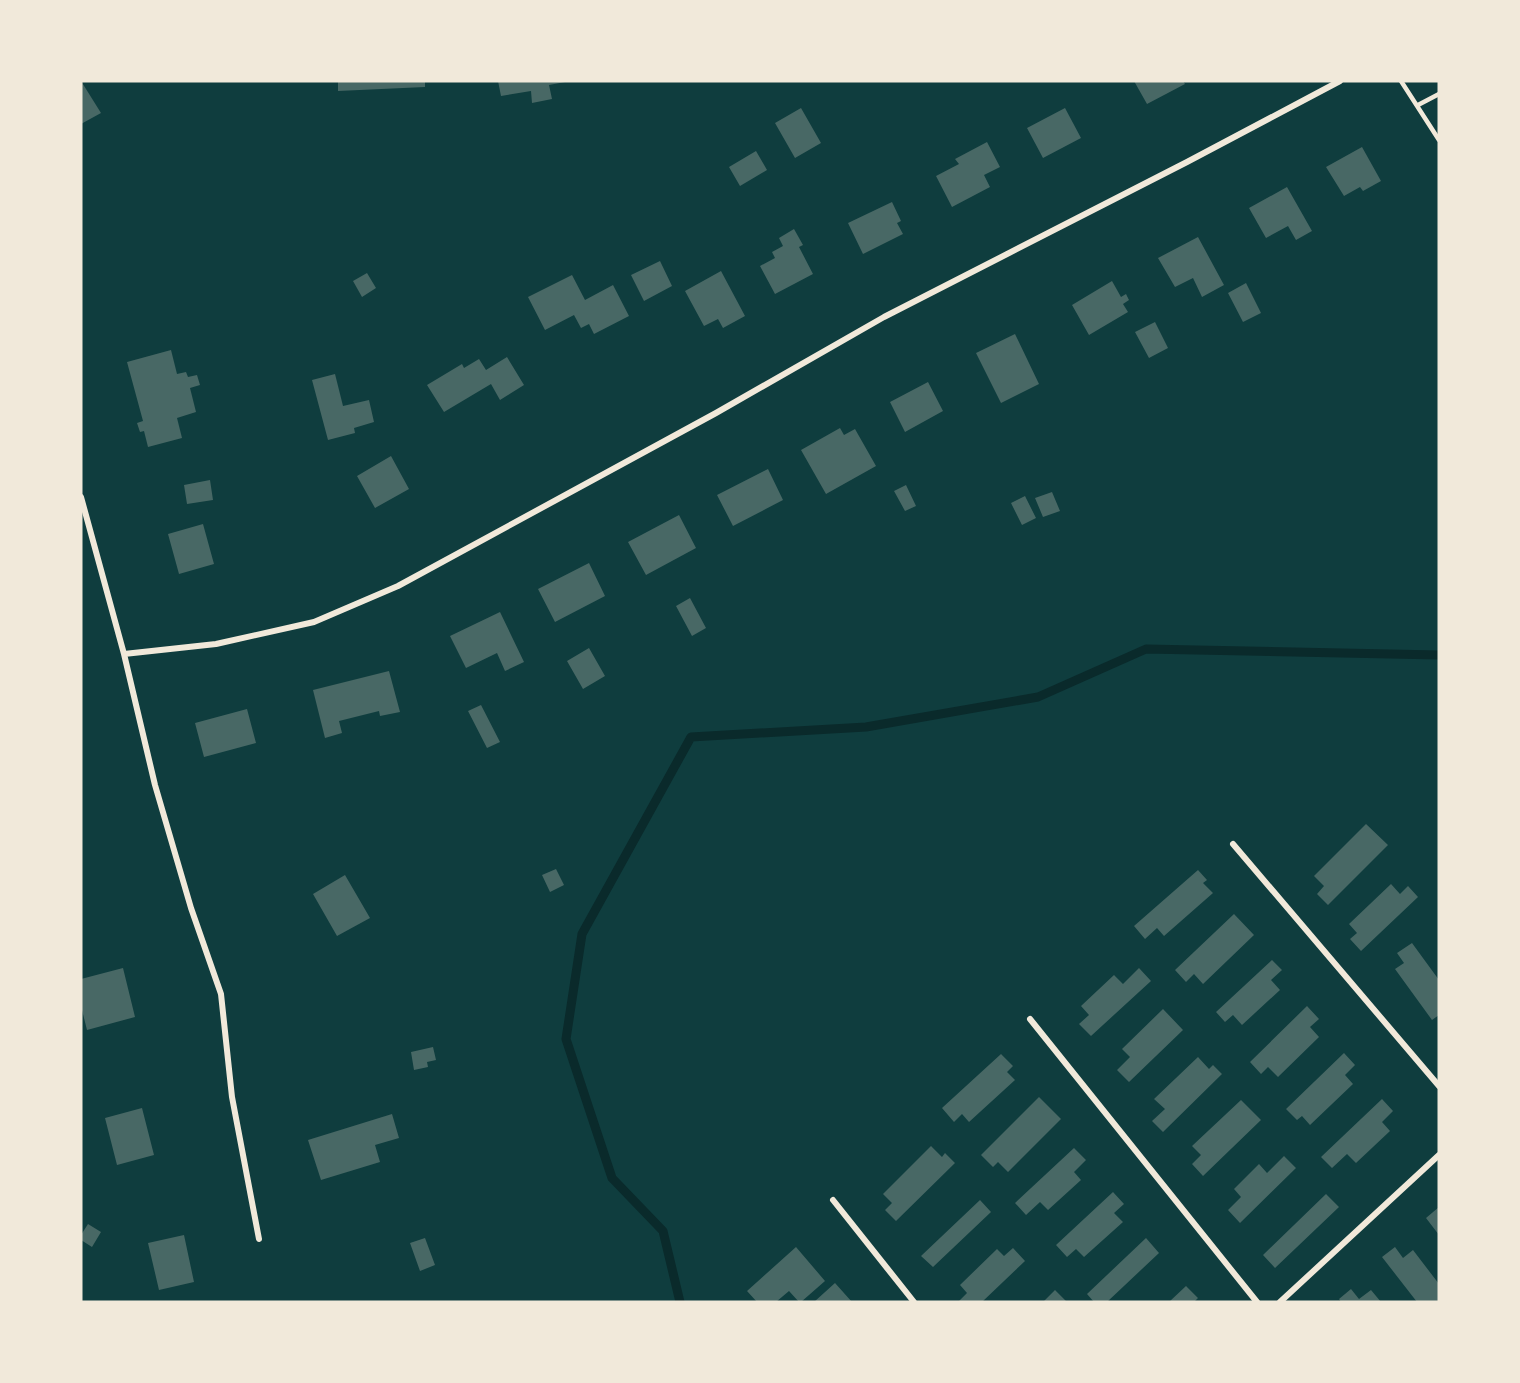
<svg xmlns="http://www.w3.org/2000/svg" width="1520" height="1383" viewBox="0 0 1520 1383" font-family="Arial,sans-serif">
  <style>
    .lines { fill: none; stroke-linecap: round; stroke-linejoin: round }
    .stream { stroke: #0a2a2b; stroke-width: 9 }
    .building { fill: #486865 }
    .service { stroke: #f1e9da; stroke-width: 4.5 }
    .minor { stroke: #f1e9da; stroke-width: 6 }
  </style>
  <rect width="100%" height="100%" fill="#0f3d3e"/>
  <g class="lines">
    <path class="stream" d="M680,1302L663,1231L612,1178L566,1039L582,934L691,737L866,727L1038,697L1146,649L1439,655"/>
  </g>
  <path class="building" d="M81,81L101,113L81,124Z
    M338,81H425V87L338,91Z
    M498,81H565V82L549,85L552,99L532,103L531,91L501,96Z
    M1134,81H1183L1185,84L1147,104Z
    M801,108L821,143L795,158L775,123Z
    M1065,108L1081,138L1043,158L1027,128Z
    M987,142L1000,167L984,175L990,187L952,207L936,176L959,164L955,159Z
    M1362,147L1381,181L1363,191L1360,187L1344,196L1326,167Z
    M756,151L767,170L740,186L729,167Z
    M1287,187L1312,231L1296,240L1288,226L1266,238L1249,208Z
    M892,202L901,221L897,223L903,234L863,254L848,223Z
    M794,229L803,245L799,247L813,274L775,294L760,266L775,258L772,252L783,246L779,238Z
    M1198,237L1224,285L1202,297L1193,278L1175,287L1158,258Z
    M660,261L672,286L644,301L631,275Z
    M721,271L745,316L723,328L718,319L704,326L685,291Z
    M367,273L376,288L362,297L353,281Z
    M572,275L585,300L613,285L629,316L594,334L589,324L581,328L574,315L545,330L528,297Z
    M1112,281L1121,297L1126,294L1129,300L1123,304L1128,312L1089,335L1072,305Z
    M1246,283L1261,313L1243,322L1228,293Z
    M1155,322L1168,348L1149,358L1135,332Z
    M1015,334L1039,384L1001,403L976,353Z
    M171,350L177,374L186,372L188,377L197,375L200,385L190,388L196,412L177,418L182,438L148,447L144,431L140,432L137,423L143,421L127,362Z
    M507,357L524,385L500,400L491,384L444,412L427,385L462,364L464,368L479,359L486,370Z
    M335,374L343,406L369,400L374,422L354,428L355,433L328,440L312,380Z
    M928,382L943,411L905,432L890,402Z
    M840,428L844,435L855,429L876,466L826,494L801,450Z
    M391,456L409,489L375,508L357,476Z
    M768,469L783,500L733,526L717,495Z
    M210,480L213,500L187,504L184,485Z
    M906,485L916,506L905,511L894,491Z
    M1052,492L1060,511L1043,517L1035,498Z
    M1025,496L1036,518L1022,525L1011,503Z
    M679,515L696,548L646,575L628,542Z
    M203,524L214,564L179,574L168,534Z
    M589,563L605,596L555,622L538,589Z
    M690,598L706,628L692,636L676,606Z
    M500,612L524,662L505,671L497,653L466,668L450,636Z
    M589,648L605,676L583,689L567,661Z
    M389,671L400,712L380,716L379,711L339,721L342,733L325,738L313,690Z
    M481,705L500,742L487,748L468,711Z
    M247,709L256,743L204,757L195,723Z
    M1366,824L1388,845L1328,905L1317,894L1324,886L1314,876Z
    M556,869L564,885L550,892L542,875Z
    M1198,870L1207,880L1203,883L1213,893L1164,936L1157,928L1145,939L1134,926Z
    M345,875L370,918L337,936L313,894Z
    M1391,884L1400,894L1408,886L1418,897L1361,951L1350,939L1357,933L1349,924Z
    M1234,914L1254,935L1203,984L1194,974L1186,982L1175,970Z
    M1412,943L1439,980V1015L1432,1020L1395,969L1404,963L1397,953Z
    M1272,960L1282,970L1271,980L1280,990L1242,1025L1233,1015L1225,1022L1216,1012Z
    M123,968L135,1017L87,1030L81,1006V979Z
    M1139,968L1151,981L1091,1036L1079,1024L1089,1015L1081,1006L1114,975L1123,984Z
    M1307,1006L1319,1019L1310,1027L1319,1037L1278,1077L1268,1067L1261,1074L1250,1062Z
    M1163,1009L1183,1030L1129,1082L1117,1070L1130,1057L1122,1049Z
    M433,1047L436,1060L427,1062L428,1067L414,1070L411,1052Z
    M1344,1053L1355,1065L1345,1075L1353,1084L1310,1125L1302,1116L1297,1120L1286,1109Z
    M1001,1054L1013,1066L1007,1072L1015,1080L969,1122L962,1114L954,1122L942,1108Z
    M1198,1057L1209,1069L1213,1065L1222,1074L1163,1132L1152,1121L1165,1109L1154,1099Z
    M1039,1097L1061,1119L1008,1172L998,1162L993,1167L981,1155Z
    M1382,1099L1393,1111L1382,1122L1390,1131L1356,1163L1347,1154L1332,1168L1321,1157Z
    M1241,1100L1261,1120L1203,1176L1192,1164L1201,1155L1192,1146Z
    M142,1108L154,1155L117,1165L105,1118Z
    M392,1114L399,1138L375,1145L380,1162L321,1180L308,1140Z
    M931,1146L942,1157L945,1153L955,1163L896,1221L885,1210L892,1203L883,1194Z
    M1074,1148L1086,1160L1074,1172L1081,1180L1048,1210L1040,1202L1026,1215L1015,1203Z
    M1284,1156L1296,1168L1240,1223L1228,1210L1241,1197L1234,1189L1259,1164L1267,1173Z
    M1113,1192L1124,1204L1114,1213L1123,1222L1084,1257L1076,1249L1067,1257L1056,1245Z
    M1326,1194L1339,1207L1275,1268L1263,1255Z
    M980,1200L991,1212L933,1267L921,1256Z
    M1439,1207V1235L1426,1218Z
    M88,1224L101,1232L92,1247L81,1240V1235Z
    M184,1235L194,1282L159,1290L148,1243Z
    M425,1238L435,1265L420,1271L410,1243Z
    M1146,1238L1159,1253L1107,1302H1094L1087,1294Z
    M796,1247L825,1281L801,1302H799L789,1291L776,1302H757L747,1291Z
    M1395,1247L1403,1258L1413,1250L1439,1284V1302H1417L1382,1257Z
    M1013,1248L1025,1261L982,1302H958L967,1293L960,1285L997,1249L1004,1256Z
    M835,1283L852,1302H814Z
    M1186,1286L1198,1298L1194,1302H1169Z
    M1351,1289L1359,1299L1371,1290L1381,1302H1341L1339,1299Z
    M1055,1290L1067,1302H1043Z"/>
  <g class="lines">
    <path class="service" d="M1401,81L1439,140
      M1418,105L1439,94"/>
    <path class="minor" d="M81,497L124,654L155,785L191,908L221,994L232,1097L259,1239
      M124,654L216,644L314,622L398,586L716,413L884,317L1187,162L1340,81
      M1233,844L1439,1086
      M1030,1019L1257,1302
      M833,1200L914,1302
      M1280,1302L1439,1155"/>
  </g>
  <rect width="1520" height="1383" fill="none" stroke="#f1e9da" stroke-width="165"/>
</svg>
